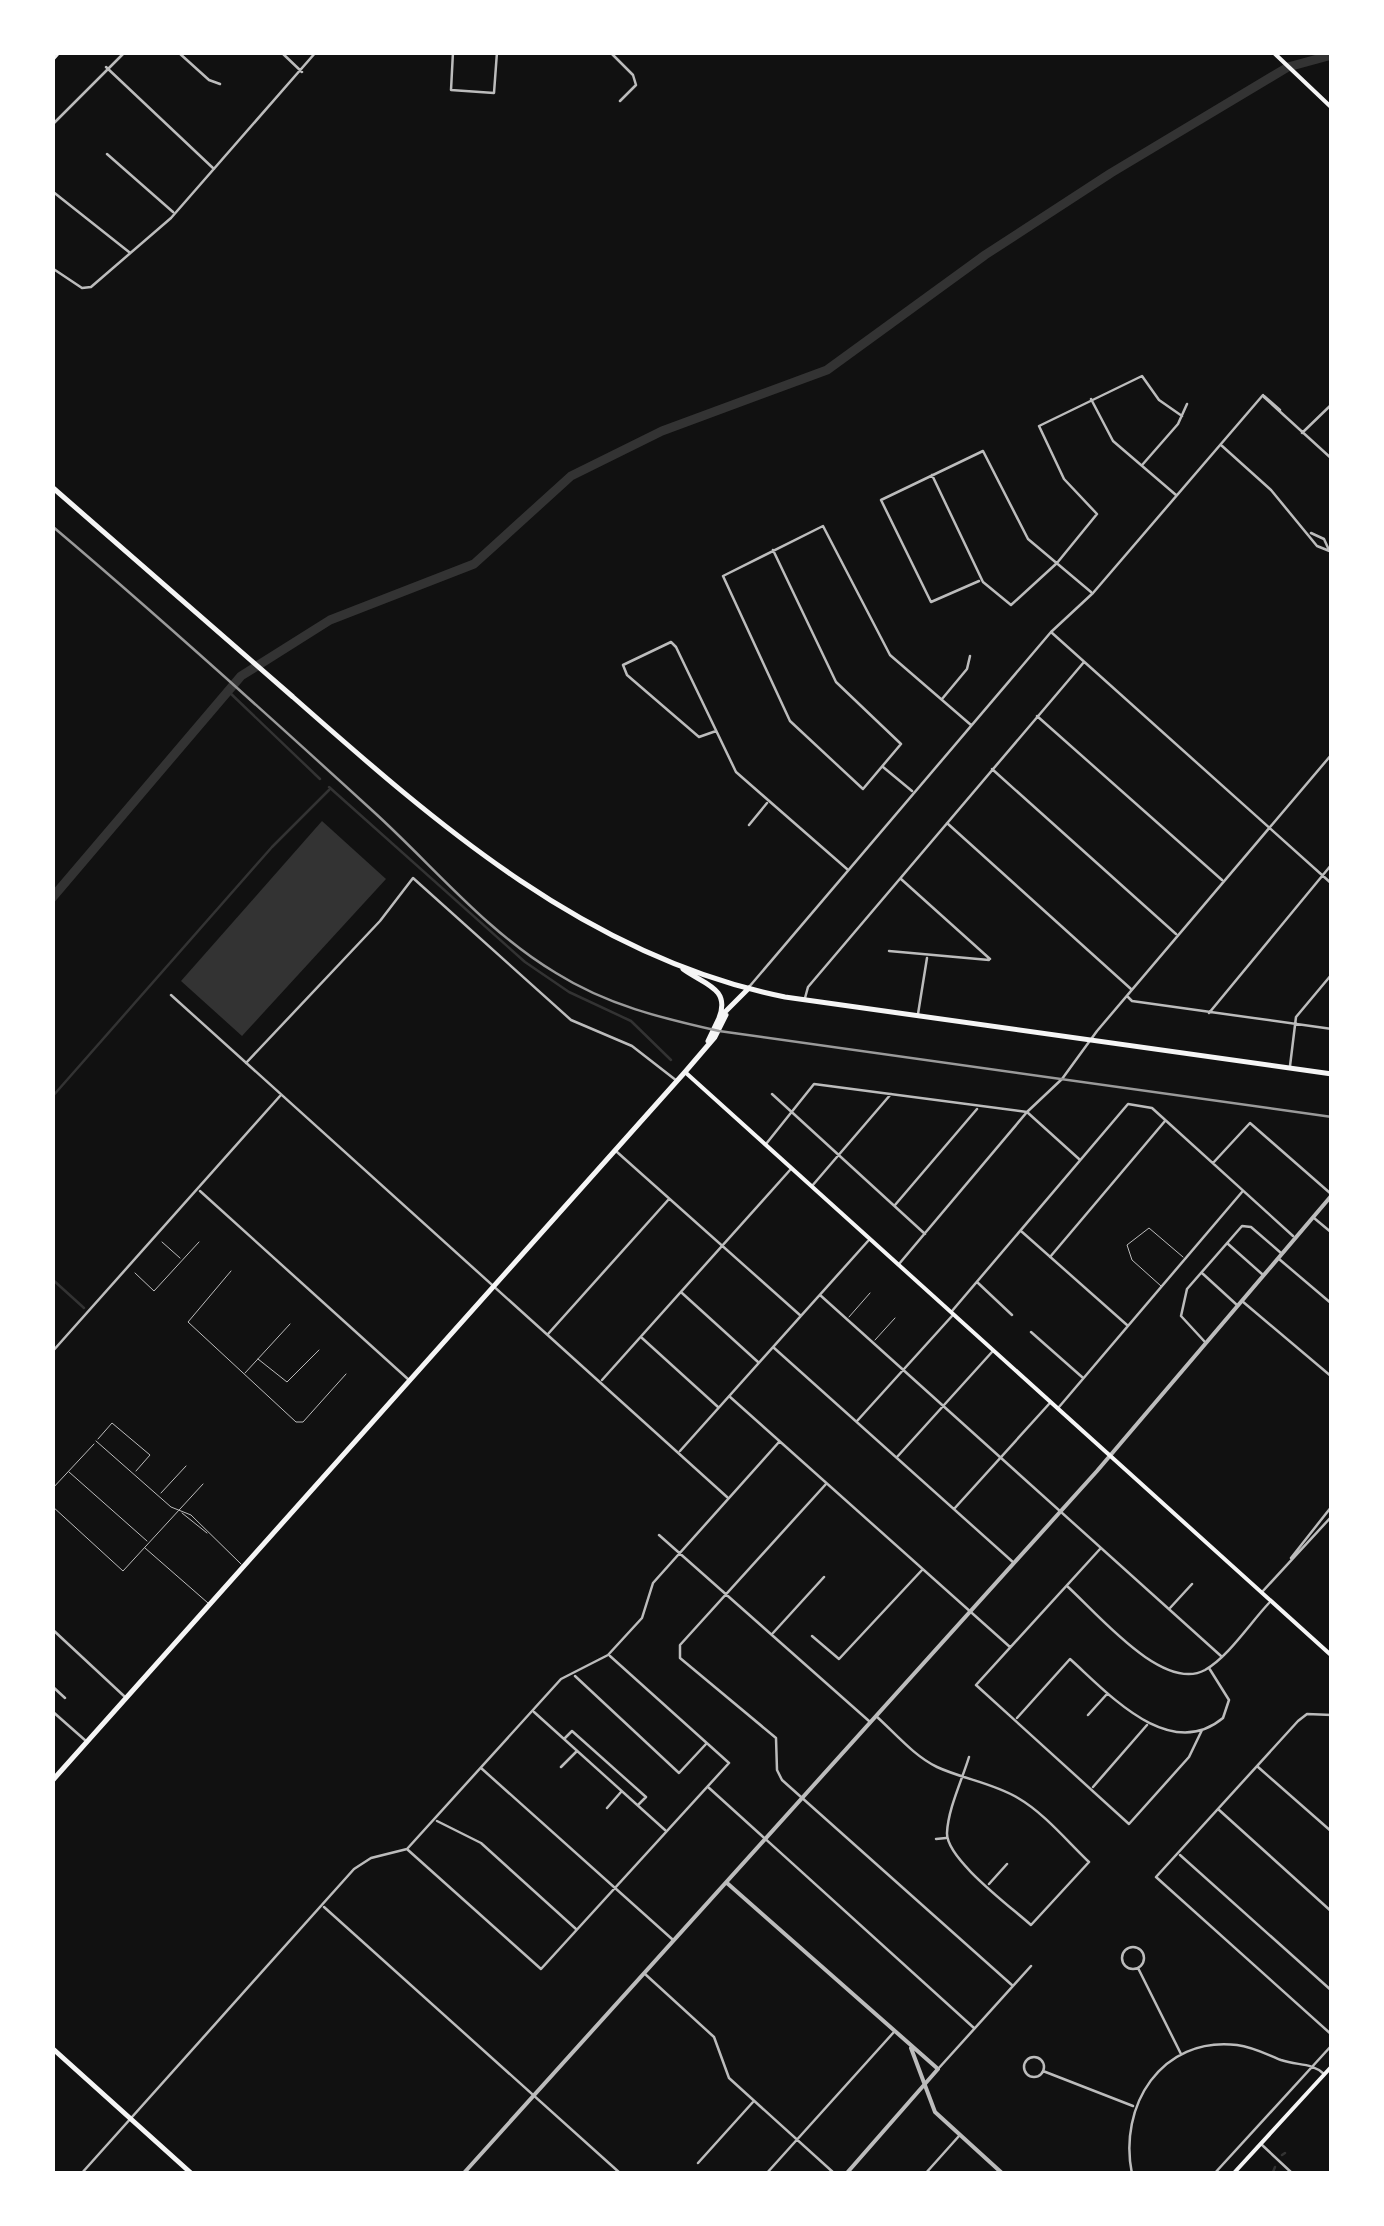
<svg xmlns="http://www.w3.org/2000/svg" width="1384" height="2226" viewBox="0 0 1384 2226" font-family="Arial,sans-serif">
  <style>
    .water { fill: #333 }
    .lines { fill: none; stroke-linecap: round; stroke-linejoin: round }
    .stream { stroke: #333; stroke-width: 2.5 }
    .river { stroke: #333; stroke-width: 9 }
    .service { stroke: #bcbcbc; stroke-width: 1 }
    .minor { stroke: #bcbcbc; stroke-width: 2.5 }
    .tertiary { stroke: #bcbcbc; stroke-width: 4 }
    .secondary { stroke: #f5f5f5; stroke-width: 4 }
    .primary { stroke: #f5f5f5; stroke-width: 5 }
    .rail { stroke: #9a9a9a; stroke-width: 2.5 }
  </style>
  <rect width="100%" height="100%" fill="#111"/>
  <path class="water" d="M322,821L386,879L242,1036L181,981Z"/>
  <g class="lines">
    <path class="stream" d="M228,691L320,779
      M329,787L525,962L569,992L631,1021L671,1060
      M52,1097L272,847L329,790
      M52,1279L84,1308
      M1282,2155L1285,2153
      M1273,2172L1275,2167"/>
    <path class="river" d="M52,898L241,676L330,620L474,564L571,476L662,431L827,370L985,255L1111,173L1288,67L1332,55"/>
    <path class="service" d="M162,1242L180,1258
      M231,1271L188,1322L296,1422H303L346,1374
      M135,1273L154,1291L199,1242
      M1161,1286L1132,1260L1127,1245L1149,1228L1183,1257
      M849,1317L870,1293
      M875,1340L895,1318
      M258,1359L287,1382L319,1350
      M245,1373L290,1324
      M98,1439L112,1423L150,1455L136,1471
      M96,1441L171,1507L191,1515L241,1564
      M69,1472L147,1541
      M52,1489L94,1444
      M161,1493L186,1466
      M52,1506L123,1571L203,1484
      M182,1513L207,1533
      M145,1548L208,1603"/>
    <path class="minor" d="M178,52L209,80L220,84
      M281,52L302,72
      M453,52L451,90L494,93L497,52
      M610,52L633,75L636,85L620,101
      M106,67L214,169
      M52,125L125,52
      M107,154L173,212
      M52,191L129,252
      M52,268L82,288L91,287L171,218L316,52
      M1264,396L1280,410
      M1264,397L1332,459
      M1091,399L1113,441L1176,495
      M1302,433L1332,404
      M1221,445L1271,490L1317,546L1332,552
      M1143,464L1178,424L1187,404
      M932,475L983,582L1011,605L1057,563L1097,514L1064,479L1039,426L1142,376L1159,400L1182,416
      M1311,533L1324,539L1329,550
      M773,550L836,682L901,744L863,789L790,721L723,576L823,526L890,655L971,725
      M979,581L931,602L881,500L983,451L1028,539L1091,592
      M1051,632L1332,884
      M942,699L967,669L970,656
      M1037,716L1222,880
      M716,731L699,737L627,675L623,665L671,642L676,647L736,772L847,869
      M883,767L912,791
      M992,769L1176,934
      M947,823L1131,989
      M749,825L767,803
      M901,879L990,959
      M889,951L989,960
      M749,987L1051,632L1093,593L1263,395
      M171,995L727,1497
      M1127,996L1132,1001L1332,1029
      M805,998L808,987L1084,662
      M1209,1013L1332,864
      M918,1014L927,958
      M246,1063L380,921L413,878L571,1020L632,1046L677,1081
      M1290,1066L1296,1017L1332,974
      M772,1094L925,1234
      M766,1144L814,1084L1027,1112L1079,1159
      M617,1152L801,1316
      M1213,1163L1250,1123L1330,1193
      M812,1186L891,1094
      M200,1191L409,1380
      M895,1205L977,1109
      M1314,1218L1332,1233
      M1021,1231L1127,1325
      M1227,1243L1262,1274
      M1050,1257L1165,1121
      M1279,1259L1332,1304
      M899,1264L1027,1112L1062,1079L1097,1031L1332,754
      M1202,1273L1237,1305
      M977,1282L1012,1315
      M682,1293L758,1362
      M820,1295L1221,1656
      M1242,1301L1332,1377
      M952,1311L1128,1104L1152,1108L1293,1236
      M1031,1332L1082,1377
      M548,1334L669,1199
      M642,1338L718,1407
      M1205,1342L1181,1316L1187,1289L1242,1226L1251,1227L1281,1253
      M773,1347L1014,1563
      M52,1352L280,1096
      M602,1380L790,1170
      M729,1396L1010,1647
      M1059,1407L1242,1192
      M857,1421L952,1316
      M680,1451L868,1241
      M897,1457L992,1352
      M826,1484L680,1645V1658L776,1738L777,1770L782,1780L1013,1986
      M954,1509L1049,1404
      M659,1535L869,1721
      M1100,1549L976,1685L1129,1824L1189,1757L1202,1730
      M1291,1558L1332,1506
      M1067,1586C1097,1613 1163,1693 1205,1670C1229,1656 1250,1623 1269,1603
      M1262,1592L1332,1516
      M1170,1608L1192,1584
      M52,1629L124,1696
      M773,1633L824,1577
      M812,1636L839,1659L922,1570
      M575,1676L679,1773L706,1744
      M52,1686L65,1698
      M52,1711L86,1741
      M534,1712L665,1830
      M1088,1715L1107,1694
      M1332,1715L1307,1714L1298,1721L1156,1877L1332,2035
      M876,1716C895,1733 914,1756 937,1767C963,1779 993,1783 1018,1798C1044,1813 1067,1841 1089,1862L1031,1925C1011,1907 946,1859 947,1833C948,1809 962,1780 969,1757
      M1017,1718L1070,1659C1107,1692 1169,1763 1223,1718L1229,1700L1209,1668
      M564,1739L572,1731L646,1797L639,1804
      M561,1767L576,1752
      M1258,1767L1332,1832
      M481,1768L672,1939
      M708,1787L974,2028
      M1093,1787L1147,1725
      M607,1808L621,1792
      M1218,1809L1332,1912
      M437,1821L481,1843L576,1929
      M936,1839L946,1838
      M408,1850L541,1969L729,1763L610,1656
      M1180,1855L1332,1991
      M989,1884L1007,1864
      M324,1907L621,2174
      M1122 1958a11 11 0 1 1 22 0a11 11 0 1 1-22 0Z
      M1138,1968L1181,2054
      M645,1974L714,2037L729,2078L835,2174
      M1024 2067a10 10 0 1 1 20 0a10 10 0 1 1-20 0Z
      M938,2069L1031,1966
      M1043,2071L1133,2106
      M1261,2144L1293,2174
      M698,2163L753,2102
      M81,2174L354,1869L371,1858L407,1849L561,1679L608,1655L642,1618L653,1583L779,1442
      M766,2174L894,2032
      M925,2174L959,2136
      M1132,2174C1118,2106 1161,2036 1237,2045C1253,2047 1266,2054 1281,2060C1298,2066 1311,2062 1324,2074
      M1214,2174L1332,2045"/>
    <path class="tertiary" d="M727,1883L938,2069L846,2174
      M911,2048L935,2112L1003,2174
      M463,2174L1097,1471L1332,1195"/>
    <path class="secondary" d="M1273,52L1332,108
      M52,60L59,52
      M685,1072L1332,1656
      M1233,2174L1332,2066"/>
    <path class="primary" d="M52,487C133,557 213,627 293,697C438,825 589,958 785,997L1332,1074
      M683,969C703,984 731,988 719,1018
      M708,1041L719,1018L749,988
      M52,1781L685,1072L715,1037L726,1015
      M52,2048L192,2174"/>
    <path class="rail" d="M52,526C162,619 269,716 375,813C434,867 487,932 556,973C607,1005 661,1018 719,1031L1332,1117"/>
  </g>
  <rect width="1384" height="2226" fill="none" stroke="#ffffff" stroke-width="110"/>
</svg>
